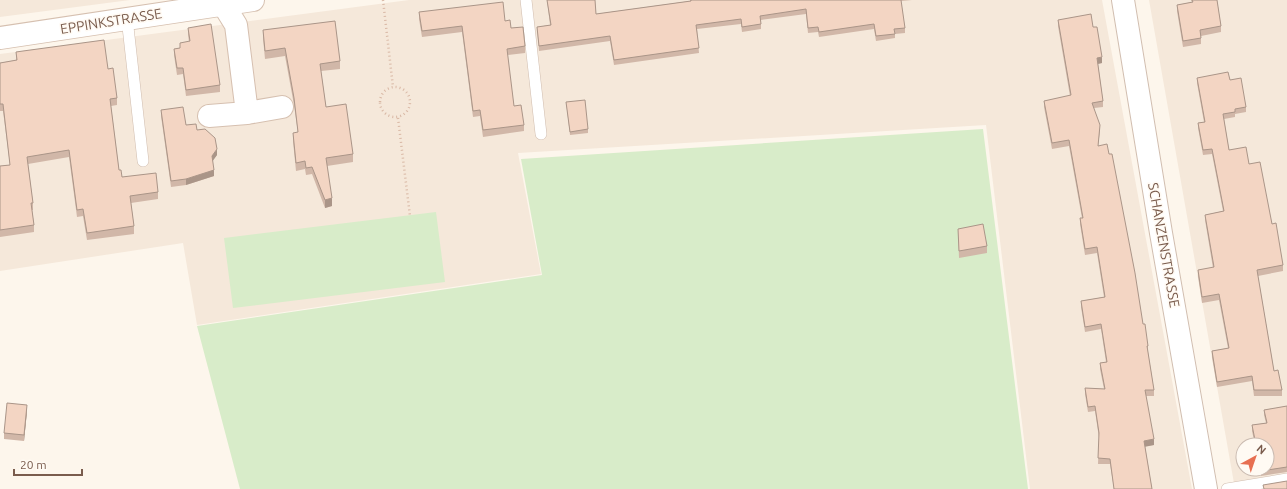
<svg xmlns="http://www.w3.org/2000/svg" width="1287" height="489" viewBox="0 0 1287 489" font-family="Ubuntu,sans-serif">
  <style>
    .residential { fill: #f5e8da; fill-rule: evenodd }
    .green { fill: #d8ecc9 }
    .lines { fill: none; stroke-linecap: round; stroke-linejoin: round }
    .lane-casing { stroke: #d1beb0; stroke-width: 12 }
    .street-casing { stroke: #d1beb0; stroke-width: 24 }
    .secondary-casing { stroke: #d6c0b0; stroke-width: 24 }
    .path { stroke: #d9b8a5; stroke-width: 2.5; stroke-dasharray: 1 3; stroke-linecap: butt }
    .lane { stroke: #fff; stroke-width: 11 }
    .street { stroke: #fff; stroke-width: 22 }
    .secondary { stroke: #fff; stroke-width: 22 }
    .wall { fill: #d1b7a8 }
    .shaded-wall { fill: #aa9588 }
    .building { fill: #f3d5c3; stroke: #aa9588 }
    .labels { text-anchor: middle; stroke-width: 3; stroke-linejoin: round; paint-order: stroke }
    .street-label { font-size: 14px; fill: #7a5c4d; stroke: #fffaf3 }
  </style>
  <rect width="100%" height="100%" fill="#fdf6ec"/>
  <path class="residential" d="M0,0H130L0,17Z
    M409,0H1102L1192,489H1030L986,125L518,153L541,274L197,325L183,243L0,271V54Z
    M1149,0H1287V489H1235ZM1243,445H1267V469H1243Z"/>
  <path class="green" d="M983,129L1028,489H240L197,326L542,275L521,159Z
    M436,212L445,282L233,308L224,238Z"/>
  <g class="lines">
    <defs>
      <path id="lane" d="M526,0L541,134
        M127,18L143,161
        M1227,489L1287,479"/>
      <path id="street" d="M1123,0L1161,233L1206,489"/>
      <path id="secondary" d="M223,4L236,25L247,113L282,107
        M0,38L253,0
        M209,116L247,113"/>
    </defs>
    <use href="#lane" class="lane-casing"/>
    <use href="#street" class="street-casing"/>
    <use href="#secondary" class="secondary-casing"/>
    <path class="path" d="M383,0L393,87
      M380 102a15 15 0 1 1 30 0a15 15 0 1 1-30 0Z
      M398,118L410,216"/>
    <use href="#lane" class="lane"/>
    <use href="#street" class="street"/>
    <use href="#secondary" class="secondary"/>
  </g>
  <path class="wall" d="M547,0H595L596,14L690,1V0H912L901,1L905,28V33L895,34V38L876,41L874,29L819,37L818,32L808,33L806,14L761,20V29L742,32L741,24L697,29L699,53L614,65L610,41L539,51L537,27L550,25Z
    M1191,0H1217L1221,26V32L1201,36V44L1183,47L1177,11V5L1192,2Z
    M419,12L505,21L525,46V53L507,55L514,106L524,125V131L483,137L480,116L473,117L462,32L422,37L419,19Z
    M1058,20L1093,27L1102,63L1098,64L1103,101V107L1094,108L1100,131L1098,146L1148,346V352L1154,390V396H1146L1154,445L1145,446L1152,489H1114L1110,464H1098L1099,438L1095,411L1088,412L1085,394V388L1104,389L1100,369V363L1106,362L1101,329L1085,332L1081,307V301L1104,297L1097,253L1085,255L1080,224V218H1082L1069,146L1052,149L1044,107V101L1070,96L1058,26Z
    M188,28L220,85V92L186,96L183,74L177,75L174,55V49L180,48V43L189,42L188,34Z
    M263,30L340,61V69L321,71L326,107L353,154V162L327,166L332,206L325,208L312,174L306,175L305,169L296,171L293,141V133H298L294,105L285,56L265,59L263,38Z
    M16,52L108,69L117,98V105L111,106L119,170L122,177L158,192V199L131,203L134,226V234L87,240L83,216L77,217L69,157L28,164L33,203V210H32L34,225V232L0,237V166L10,165L3,111H0V63L16,60Z
    M1197,78L1230,80L1246,107V112L1235,114V117L1224,119L1229,150L1249,164L1272,224L1283,265V271L1258,276L1274,371L1282,390V396H1254L1252,381L1217,387L1212,357V351L1228,348L1219,300L1202,303L1198,276V270L1213,268L1205,220V215L1223,211L1212,154L1203,155L1198,128V123L1204,122L1197,83Z
    M566,102L588,129V133L570,135Z
    M161,110L186,125L197,130L217,155L212,161L214,176L186,185L171,187L161,116Z
    M958,229L987,246V253L959,258Z
    M1287,406V472L1261,476L1260,469H1267V445H1255L1252,431V425L1266,423L1264,415V410Z
    M27,411L24,441L4,439V433Z"/>
  <path class="shaded-wall" d="M1102,57V63L1097,64V58Z
    M217,149V155L212,162V156Z
    M214,170V176L186,185V179Z
    M332,198V206L325,208V200Z
    M27,405V411L24,441V435Z
    M1154,439V445L1144,447V441Z"/>
  <path class="building" d="M547,0H595L596,14L691,1V0H901L905,28L894,29L895,34L876,36L874,24L819,32L818,27L808,28L806,9L760,16L761,24L742,27L741,19L696,25L699,48L614,60L610,36L539,46L537,27L551,25Z
    M1192,0H1217L1221,26L1200,30L1201,38L1183,41L1177,5L1193,2Z
    M503,2L505,21L510,20L511,28L523,27L525,46L507,49L514,106L521,105L524,125L483,130L480,110L473,111L462,26L422,31L419,12Z
    M1091,14L1093,27H1097L1102,57L1097,58L1103,101L1092,103L1100,125L1098,146L1107,144L1109,154H1112L1135,273L1143,324H1145L1148,346H1147L1154,390H1145L1154,439L1144,441L1152,489H1114L1110,459L1098,458L1099,433L1095,406L1088,407L1085,388L1105,389L1100,363L1107,362L1101,324L1085,327L1081,301L1105,297L1097,247L1085,249L1080,218H1083L1069,140L1052,143L1044,101L1071,95L1058,20Z
    M335,21L340,61L320,64L326,107L346,104L353,154L326,158L332,198L325,200L312,167L306,168L305,161L296,163L293,133L298,132L294,98L285,48L265,51L263,30Z
    M211,24L220,85L186,90L183,68H177L174,49L180,48V43L190,41L188,28Z
    M104,40L108,69L113,68L117,98L110,99L119,170H121L122,177L156,173L158,192L130,196L134,226L87,233L83,209L77,210L69,150L27,157L33,203H31L34,225L0,230V166L10,165L3,104H0V63L17,60L16,52L23,51Z
    M1228,72L1230,80L1241,78L1246,107L1235,109V112L1223,114L1229,150L1246,147L1249,164L1260,162L1272,224L1276,223L1283,265L1257,270L1274,371L1278,370L1282,390H1254L1252,376L1217,382L1212,351L1229,348L1219,294L1202,297L1198,270L1214,267L1205,215L1224,211L1212,149L1203,150L1198,123L1205,122L1197,78Z
    M585,100L588,129L570,132L566,102Z
    M183,107L186,125L196,124L197,130L205,129L215,138L217,149L212,156L214,170L186,179L171,181L161,110Z
    M983,224L987,246L959,251L958,229Z
    M7,403L27,405L24,435L4,433Z
    M1287,406V467L1261,471V469H1267V445H1256L1252,425L1267,423L1264,410Z
    M1287,481V489H1264L1263,485Z"/>
  <g class="labels">
    <g class="street-label">
      <text transform="translate(111 21) rotate(-9)" y="5">EPPINKSTRASSE</text>
      <text transform="translate(1164 245) rotate(80)" y="5">SCHANZENSTRASSE</text>
    </g>
  </g>
  <g transform="translate(1255 457) rotate(40)"><circle r="19" fill="#fffaf3" stroke="#cabbb1"/>
  <path d="M0-3L7 15L0 10L-7 15Z" fill="#e76f51"/>
  <text y="-6" font-size="11" font-weight="bold" text-anchor="middle" fill="#7a5c4d">N</text>
  </g>
  <path d="M14 469v6h68v-6" fill="none" stroke="#7a5c4d" stroke-width="2"/>
  <text x="20" y="469" font-size="12" fill="#7a5c4d" stroke="#fffaf3" stroke-width="3" paint-order="stroke">20 m</text>
</svg>
